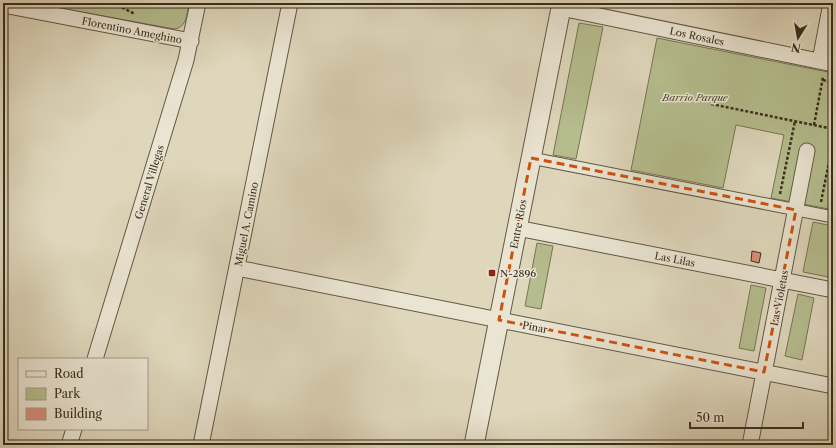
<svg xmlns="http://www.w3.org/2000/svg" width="836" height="448" viewBox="0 0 836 448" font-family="'Libre Caslon Text',serif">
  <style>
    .green { fill: #b5bd8e; stroke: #777555 }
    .building { fill: #da907b; stroke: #392d1c }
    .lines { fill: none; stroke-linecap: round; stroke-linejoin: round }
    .pedestrian-casing { stroke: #625844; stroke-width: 13 }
    .minor-casing { stroke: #625844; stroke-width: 17 }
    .tertiary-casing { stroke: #625844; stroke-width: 21 }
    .path { stroke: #392d1c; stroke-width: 2.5; stroke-dasharray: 3 2; stroke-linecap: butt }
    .pedestrian { stroke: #eae5d3; stroke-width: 11 }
    .minor { stroke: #eae5d3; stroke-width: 15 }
    .tertiary { stroke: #eae5d3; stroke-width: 19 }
    .marked { fill: none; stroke: #ce520e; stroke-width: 3; stroke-dasharray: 8 5; stroke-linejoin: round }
    .poi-dot { fill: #8f2418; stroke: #eae5d3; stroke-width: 1.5 }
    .labels { text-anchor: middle; stroke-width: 3; stroke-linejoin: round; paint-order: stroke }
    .street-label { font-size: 10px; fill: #392d1c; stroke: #eae5d3 }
    .park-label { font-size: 10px; font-style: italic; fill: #524a33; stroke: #eae5d3 }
    .poi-label { font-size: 10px; fill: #392d1c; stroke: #eae5d3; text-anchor: start }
  </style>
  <rect width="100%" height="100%" fill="#dfd7bc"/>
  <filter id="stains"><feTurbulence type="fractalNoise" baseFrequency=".005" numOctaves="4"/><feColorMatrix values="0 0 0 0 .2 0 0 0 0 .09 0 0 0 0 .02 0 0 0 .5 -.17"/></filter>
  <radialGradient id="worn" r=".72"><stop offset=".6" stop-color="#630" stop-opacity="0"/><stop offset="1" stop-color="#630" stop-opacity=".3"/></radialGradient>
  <path class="green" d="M33,3H189C187,13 187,28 174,29Z
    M579,23L603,27L576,159L553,155Z
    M657,38L833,73V188L829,209L771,198L784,135L736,125L723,188L631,170Z
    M813,222L833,226V278L803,272Z
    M537,243L553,246L541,309L525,306Z
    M751,285L766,288L754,351L739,348Z
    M798,294L814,298L802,360L785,356Z"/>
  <path class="building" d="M752,251L761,253L759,263L751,261Z"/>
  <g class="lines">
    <defs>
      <path id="pedestrian" d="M531,158L833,217"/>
      <path id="minor" d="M3,5L191,41
        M561,8L833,64
        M820,61L831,3
        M517,228L833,290
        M237,268L833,386
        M95,359L186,60L198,3
        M69,445L74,429
        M201,445L290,3
        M750,445L807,151"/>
      <path id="tertiary" d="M474,445L562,3"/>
    </defs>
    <use href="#pedestrian" class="pedestrian-casing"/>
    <use href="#minor" class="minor-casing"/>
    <use href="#tertiary" class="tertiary-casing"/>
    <path class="path" d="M113,3L135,14
      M823,80L833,83
      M711,104L833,129
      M814,125L823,77
      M780,194L795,121
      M821,202L833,142"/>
    <use href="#pedestrian" class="pedestrian"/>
    <use href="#minor" class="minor"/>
    <use href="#tertiary" class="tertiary"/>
  </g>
  <path class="marked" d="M531,158L796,210L764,372L499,320Z"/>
  <rect class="poi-dot" x="488" y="269" width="8" height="8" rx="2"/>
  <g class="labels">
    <g class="street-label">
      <text transform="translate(132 30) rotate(11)" y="4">Florentino Ameghino</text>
      <text transform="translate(697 36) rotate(12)" y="4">Los Rosales</text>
      <text transform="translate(149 182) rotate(-73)" y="4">General Villegas</text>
      <text transform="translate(246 224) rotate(-79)" y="4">Miguel A. Camino</text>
      <text transform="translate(518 224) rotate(-79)" y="4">Entre Ríos</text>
      <text transform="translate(675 259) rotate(11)" y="4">Las Lilas</text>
      <text transform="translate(779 298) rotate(-79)" y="4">Las Violetas</text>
      <text transform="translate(535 327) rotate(11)" y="4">Pinar</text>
    </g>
    <g class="park-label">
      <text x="695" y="101">Barrio Parque</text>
    </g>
    <g class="poi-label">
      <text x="500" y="277">N-2896</text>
    </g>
  </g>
  <rect width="836" height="448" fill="none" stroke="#dfd7bc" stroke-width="16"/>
  <rect x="4" y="4" width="828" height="440" fill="none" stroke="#392d1c" stroke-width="2"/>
  <rect x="8" y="8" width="820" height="432" fill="none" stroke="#392d1c"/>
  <rect x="18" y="358" width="130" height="72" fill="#eae5d3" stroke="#a39b8a"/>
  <rect x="26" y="371" width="20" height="6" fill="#eae5d3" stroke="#a39b8a"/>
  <text x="54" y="378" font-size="12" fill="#392d1c">Road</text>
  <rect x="26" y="388" width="20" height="12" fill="#b5bd8e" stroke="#a39b8a"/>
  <text x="54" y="398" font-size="12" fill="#392d1c">Park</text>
  <rect x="26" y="408" width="20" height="12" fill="#da907b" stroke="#a39b8a"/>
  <text x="54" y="418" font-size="12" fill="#392d1c">Building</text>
  <g transform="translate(798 38) rotate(191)" stroke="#eae5d3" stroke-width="3" paint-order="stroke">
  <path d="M0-3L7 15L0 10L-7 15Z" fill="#392d1c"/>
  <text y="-6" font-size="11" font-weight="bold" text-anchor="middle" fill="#392d1c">N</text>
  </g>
  <path d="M690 422v6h113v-6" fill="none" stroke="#392d1c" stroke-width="2"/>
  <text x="696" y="422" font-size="12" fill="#392d1c" stroke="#eae5d3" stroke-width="3" paint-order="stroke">50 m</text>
  <rect width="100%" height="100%" filter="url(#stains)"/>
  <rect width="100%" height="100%" fill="url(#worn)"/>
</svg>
